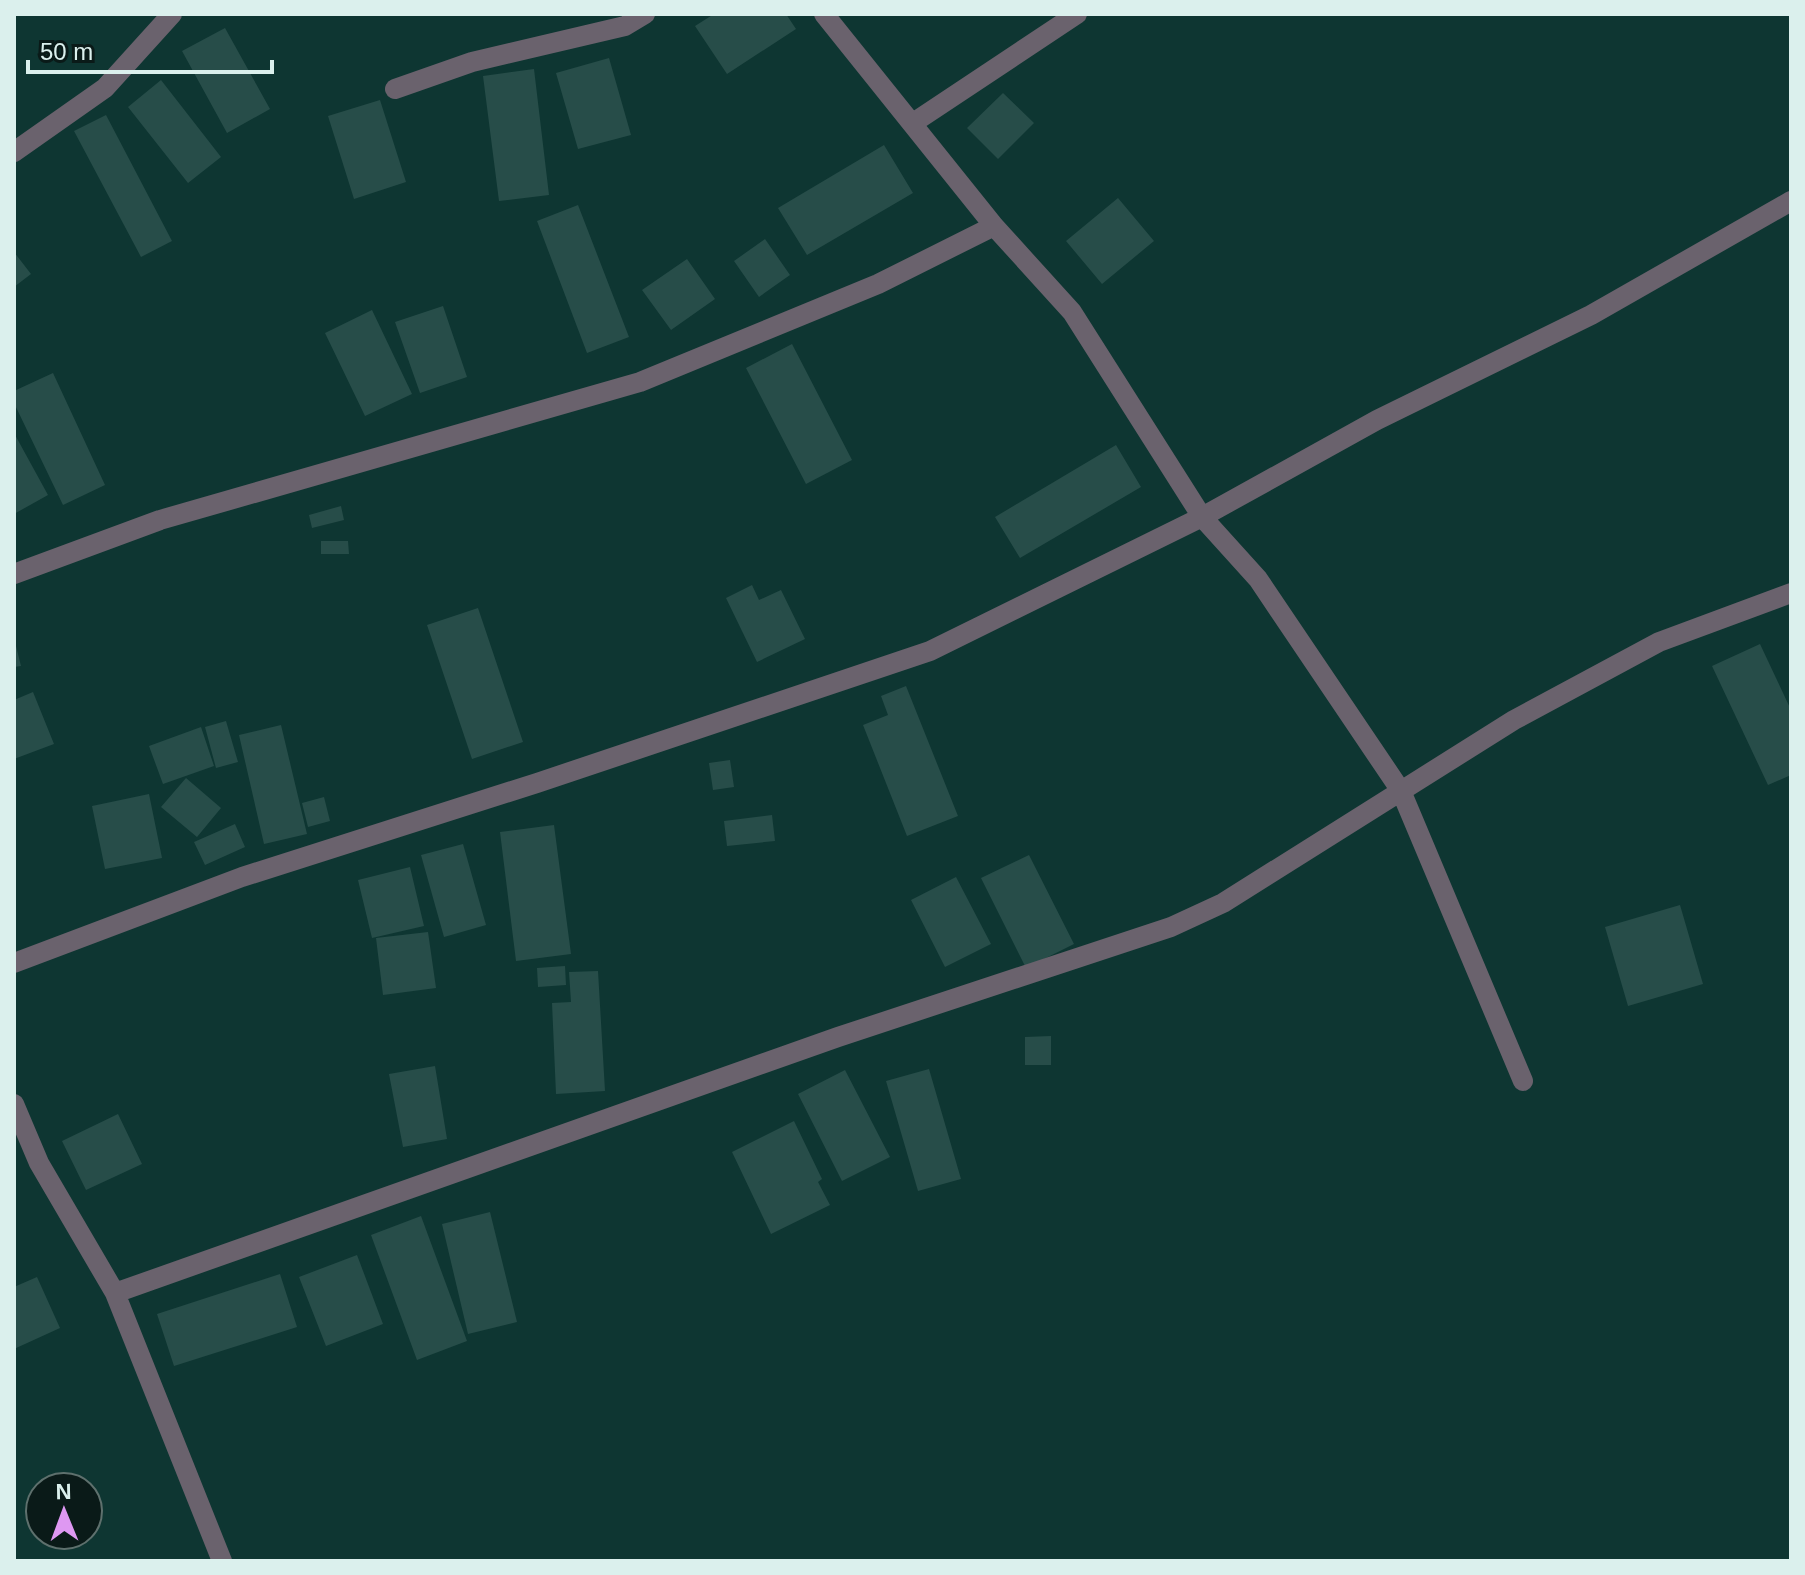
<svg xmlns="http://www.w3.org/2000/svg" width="1805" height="1575" viewBox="0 0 1805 1575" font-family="Helvetica,sans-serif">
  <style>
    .building { fill: #274d49 }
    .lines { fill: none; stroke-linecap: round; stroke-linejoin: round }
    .minor { stroke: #6a626d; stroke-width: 20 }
  </style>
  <rect width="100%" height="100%" fill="#0e3632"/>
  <path class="building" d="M714,14H786L796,29L727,74L695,26Z
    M225,28L270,109L227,133L182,51Z
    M609,58L631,135L578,149L556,73Z
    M534,69L549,195L499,201L483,76Z
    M161,80L221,157L188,183L128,107Z
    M1003,93L1034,123L998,159L967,128Z
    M380,100L406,182L354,199L328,116Z
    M106,115L172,241L141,257L74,131Z
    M884,145L913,193L807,255L778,208Z
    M1118,198L1154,241L1102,284L1066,241Z
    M578,205L629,337L587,353L537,221Z
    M765,239L790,275L759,297L734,261Z
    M14,252L31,274L14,287Z
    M687,259L715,299L671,330L642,290Z
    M443,306L467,377L420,393L395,322Z
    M372,310L412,394L365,416L325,333Z
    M792,344L852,460L806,484L746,368Z
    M53,373L105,485L63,505L14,403V391Z
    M14,433L48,495L14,514Z
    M1116,445L1141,487L1020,558L995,517Z
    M341,506L344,520L312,528L309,515Z
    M321,541H348L349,554H321Z
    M752,585L759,600L781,590L805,639L757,662L726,598Z
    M478,608L523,742L472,759L427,625Z
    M15,642L21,666L14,667V643Z
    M1760,644L1791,710V775L1768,785L1712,666Z
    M906,686L958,816L907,836L863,725L888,715L881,696Z
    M33,692L54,744L14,759V700Z
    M226,721L238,762L216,768L205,727Z
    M281,725L307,834L264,844L239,735Z
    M201,727L214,766L163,784L149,746Z
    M730,760L734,787L713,790L709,763Z
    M186,778L221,808L197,837L161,807Z
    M149,794L162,858L105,869L92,806Z
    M324,797L330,821L308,827L302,803Z
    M772,815L775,841L727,846L724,821Z
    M235,824L245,847L205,865L194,842Z
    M554,825L571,954L516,961L500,832Z
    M463,844L486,925L444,937L421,855Z
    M1029,855L1074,944L1026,968L981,878Z
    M410,867L424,926L372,938L358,880Z
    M956,877L991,944L945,967L911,900Z
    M1680,905L1703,984L1628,1006L1605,927Z
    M428,932L436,988L383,995L376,938Z
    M565,966L566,985L538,987L537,968Z
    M598,971L605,1091L556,1094L552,1003L571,1002L569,972Z
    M1051,1036V1065H1025V1037Z
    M435,1066L447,1139L403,1147L389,1074Z
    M929,1069L961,1179L918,1191L886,1081Z
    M845,1070L890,1157L842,1181L798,1094Z
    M118,1114L142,1164L86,1190L62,1141Z
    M794,1121L822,1179L818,1182L830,1205L771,1234L732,1152Z
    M490,1212L517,1322L468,1334L442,1224Z
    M421,1216L467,1341L417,1360L371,1235Z
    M357,1255L383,1324L326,1346L299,1277Z
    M280,1274L297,1327L174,1366L157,1314Z
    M37,1277L60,1328L14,1349V1287Z"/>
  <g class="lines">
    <path class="minor" d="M824,14L994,226L1072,312L1202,517L1258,579L1401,791L1523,1081
      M395,89L472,62L625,26L645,14
      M913,123L1077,14
      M14,152L105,88L172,14
      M14,574L160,520L640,382L878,284L994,226
      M14,963L242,877L537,783L930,651L1202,517L1377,420L1591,315L1791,201
      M14,1104L39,1163L115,1293L222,1561
      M115,1293L838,1037L1171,927L1223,903L1514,720L1659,642L1791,593"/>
  </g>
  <rect width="1805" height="1575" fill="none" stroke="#dbf0ed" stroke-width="32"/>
  <g transform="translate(64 1511) rotate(359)"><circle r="38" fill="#0a1a18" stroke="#5e706d" stroke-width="2"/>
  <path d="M0-6L14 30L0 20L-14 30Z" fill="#de98f2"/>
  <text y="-12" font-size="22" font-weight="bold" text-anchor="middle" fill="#dbf0ed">N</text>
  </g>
  <path d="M28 60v12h244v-12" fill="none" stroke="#dbf0ed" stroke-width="4"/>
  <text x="40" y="60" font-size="24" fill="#dbf0ed" stroke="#0a1a18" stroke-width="6" paint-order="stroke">50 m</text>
</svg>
